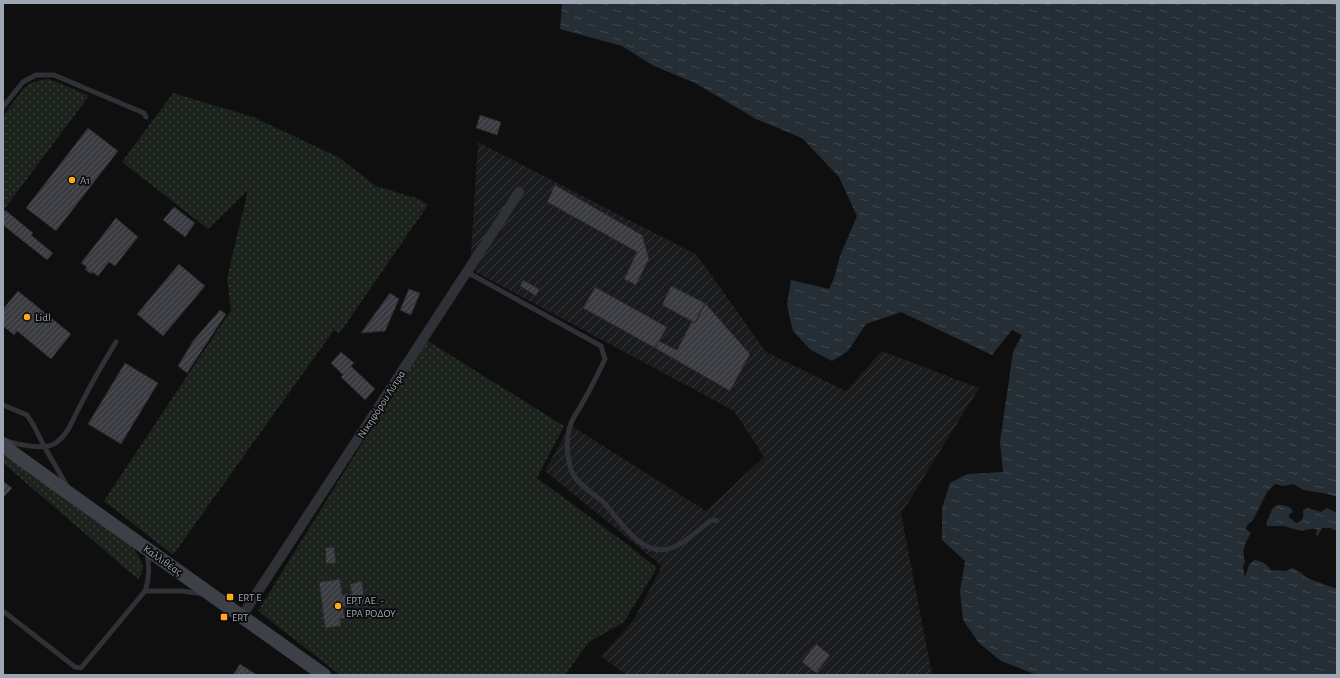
<svg xmlns="http://www.w3.org/2000/svg" width="1340" height="678" viewBox="0 0 1340 678" font-family="'Alegreya Sans',sans-serif">
  <style>
    .industrial { fill: url(#industrial-furrows) }
    .grass { fill: url(#grass-dots) }
    .water { fill: url(#water-ripples) }
    .building { fill: url(#building-hatch); stroke: #29292d }
    .lines { fill: none; stroke-linecap: round; stroke-linejoin: round }
    .lane { stroke: #303136; stroke-width: 5 }
    .street { stroke: #303136; stroke-width: 10 }
    .secondary { stroke: #3d4046; stroke-width: 14 }
    .poi-dot { fill: #ffa818; stroke: #0a0a0b; stroke-width: 1.5 }
    .labels { text-anchor: middle; stroke-width: 3.5; stroke-linejoin: round; paint-order: stroke }
    .poi-label { font-size: 11px; fill: #9ea5b3; stroke: #0a0a0b; text-anchor: start }
    .street-label { font-size: 11px; fill: #9ea5b3; stroke: #0a0a0b }
  </style>
  <defs>
    <pattern id="industrial-furrows" width="10" height="10" patternUnits="userSpaceOnUse"><rect width="10" height="10" fill="#1a1b1d"/><path d="M-1 1l2-2M0 10L10 0M9 11l2-2" fill="none" stroke="#38393b"/></pattern>
    <pattern id="grass-dots" width="8" height="8" patternUnits="userSpaceOnUse"><rect width="8" height="8" fill="#1b231c"/><path d="M2 2h.1M6 6h.1" fill="none" stroke="#39403b" stroke-width="1.8" stroke-linecap="round"/></pattern>
    <pattern id="water-ripples" width="26" height="14" patternUnits="userSpaceOnUse"><rect width="26" height="14" fill="#252e35"/><path d="M2 4q2-2 4 0t4 0M15 11q2-2 4 0t4 0" fill="none" stroke="#414950"/></pattern>
    <pattern id="building-hatch" width="6" height="6" patternUnits="userSpaceOnUse"><rect width="6" height="6" fill="#3b3c41"/><path d="M-1 1l2-2M0 6l6-6M5 7l2-2" fill="none" stroke="#54555a"/></pattern>
  </defs>
  <rect width="100%" height="100%" fill="#0f0f10"/>
  <path class="industrial" d="M478,142L697,255L766,352L846,391L882,351L979,388L901,514L932,674L935,675H626L601,656L633,621L662,566L545,471L570,425L706,511L764,457L734,411L470,269Z"/>
  <path class="grass" d="M49,79L64,85L89,96L3,211V116L24,88L31,83L41,80Z
    M173,93L253,117L338,157L376,186L419,199L428,205L339,334L334,330L173,555L104,501L231,310L227,278L248,190L208,229L122,162Z
    M426,340L564,426L537,478L628,545L657,568L624,622L589,642L565,675H340L258,611Z
    M3,453L129,544C138,554 149,567 138,579L3,463Z"/>
  <path class="water" d="M562,3H1337V497L1328,494L1303,490L1294,484L1283,486L1275,484L1267,492L1253,520L1248,524L1246,529L1251,533C1244,545 1242,550 1245,563L1243,566L1245,577L1249,565L1254,560C1262,561 1266,563 1271,570L1286,571L1292,568L1300,572L1307,578L1337,589V675H1037L1001,661L979,643L963,620L960,591L965,561L942,540V508L950,483L967,474L1003,472L1000,442L1013,352L1022,335L1012,330L992,355L901,312L866,324L848,351L832,361L811,350L793,331L787,305L791,280L829,289L834,278L840,256L857,216L839,177L802,138L756,119L695,83L654,66L622,46L560,29Z
    M1277,505C1283,505 1290,505 1293,512L1289,514V517L1296,523C1303,521 1304,517 1303,510L1308,508L1321,512L1327,508L1337,513V531L1330,528H1322L1317,537L1316,533L1317,529H1310L1302,531L1284,526H1267L1266,524C1268,518 1270,516 1272,509Z"/>
  <path class="building" d="M480,115L501,122L497,135L476,128Z
    M88,128L118,151L56,231L26,208Z
    M555,185L642,235L649,259L636,285L624,279L637,252L547,202Z
    M174,207L195,223L185,237L163,220Z
    M5,210L33,233L31,235L53,253L47,260L3,225V213Z
    M116,218L138,237L115,266L109,262L98,276L92,272L91,274L85,269L87,267L81,263Z
    M179,264L205,286L163,336L137,314Z
    M523,280L539,289L536,296L520,286Z
    M671,286L705,303L695,323L662,305Z
    M595,287L667,327L655,348L583,308Z
    M409,289L420,293L411,315L400,310Z
    M18,291L71,334L51,359L17,331L14,335L3,326V309Z
    M390,293L399,299L385,331L361,333Z
    M705,303L750,354L730,391L655,348L659,341L677,350L692,321L695,323Z
    M220,310L226,314L187,373L178,366L193,341Z
    M341,352L354,363L351,366L375,389L365,400L341,377L343,375L331,363Z
    M125,363L158,383L121,444L88,424Z
    M3,481L12,488L3,498Z
    M334,547L336,563L326,564L325,548Z
    M340,579L342,595L352,594L350,584L362,581L365,604L343,607L345,618L340,619L341,626L325,628L319,582Z
    M816,644L830,655L816,673L802,662Z
    M240,664L257,675H233Z"/>
  <g class="lines">
    <path class="lane" d="M3,107L23,82L36,75H54L144,113L146,117
      M467,272L601,346L605,359C598,374 591,388 583,402C576,415 570,420 568,435C566,447 568,463 573,474C580,487 594,493 604,503C618,518 634,545 655,549C675,554 696,532 710,521L713,520L717,521
      M3,405L27,415L34,426L44,446L67,486
      M7,441C19,445 47,451 57,442C69,433 73,418 80,406C91,384 103,363 116,342
      M145,591H182L204,594
      M3,611L75,667L81,668L145,591C150,577 149,567 147,553"/>
    <path class="street" d="M242,616L519,192"/>
    <path class="secondary" d="M3,444L13,453L74,497L324,675"/>
  </g>
  <g class="poi-dot">
    <circle cx="72" cy="180" r="4"/>
    <circle cx="27" cy="317" r="4"/>
    <rect x="226" y="593" width="8" height="8" rx="2"/>
    <circle cx="338" cy="606" r="4"/>
    <rect x="220" y="613" width="8" height="8" rx="2"/>
  </g>
  <g class="labels">
    <g class="poi-label">
      <text x="80" y="184">A1</text>
      <text x="35" y="321">Lidl</text>
      <text x="238" y="601">ERT E</text>
      <text x="346" y="604">ΕΡΤ ΑΕ. -<tspan x="346" dy="13">ΕΡΑ ΡΟΔΟΥ</tspan></text>
      <text x="232" y="621">ERT</text>
    </g>
    <g class="street-label">
      <text transform="translate(381 404) rotate(-57)" y="4">Νικηφόρου Λύτρα</text>
      <text transform="translate(163 560) rotate(35)" y="4">Καλλιθέας</text>
    </g>
  </g>
  <rect width="1340" height="678" fill="none" stroke="#9ea5b3" stroke-width="8"/>
</svg>
